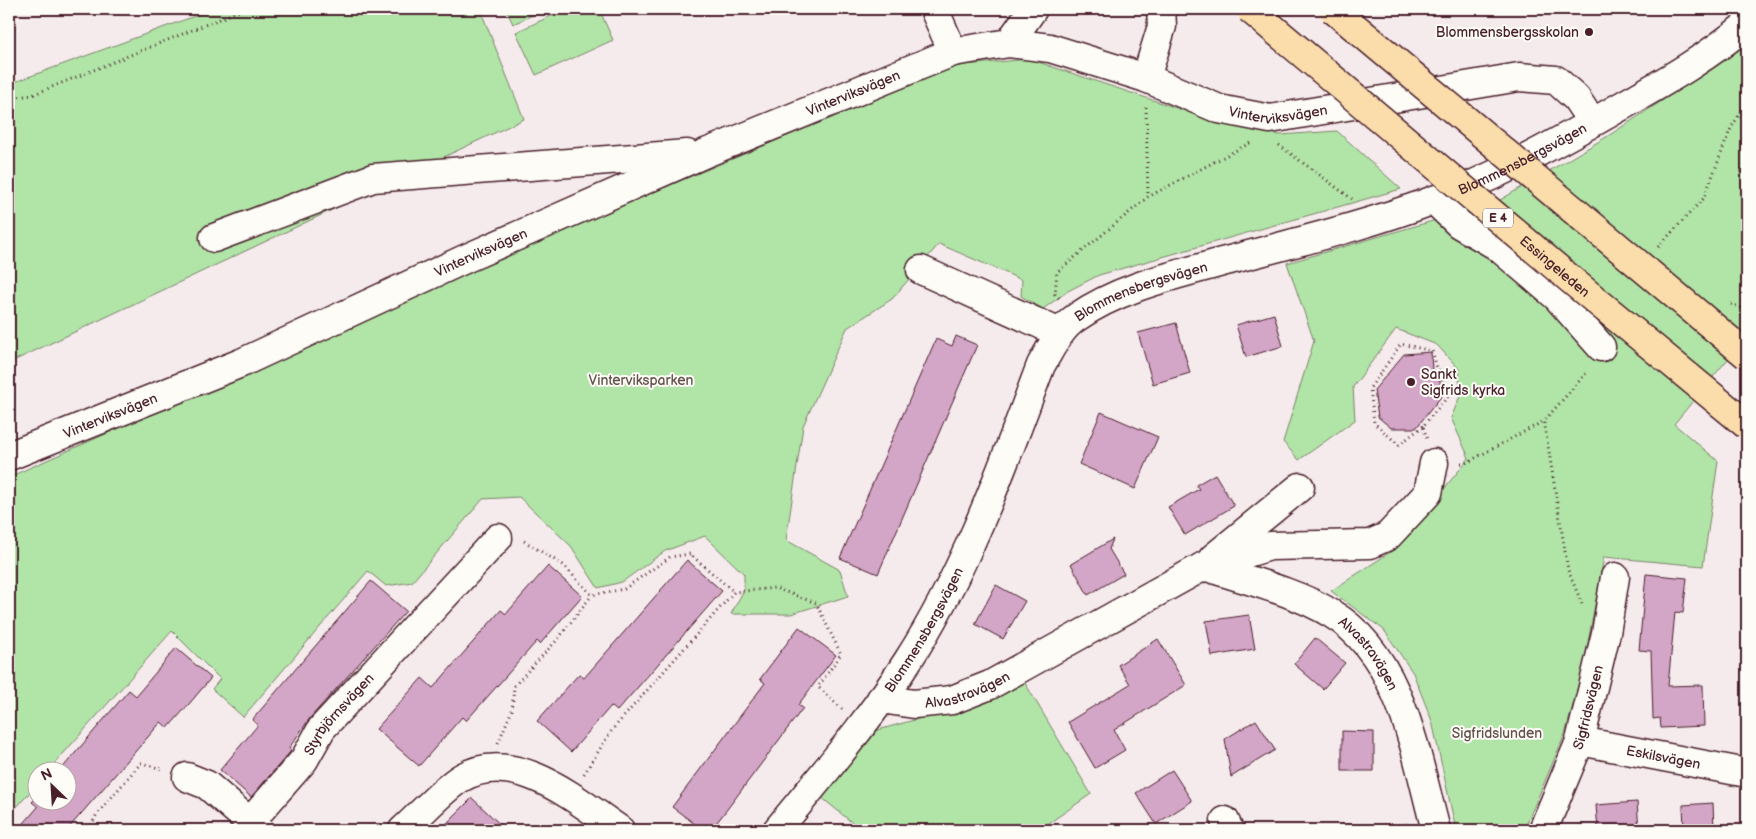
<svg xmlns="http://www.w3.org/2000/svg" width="1756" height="839" viewBox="0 0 1756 839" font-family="'Balsamiq Sans',sans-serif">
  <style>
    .green { fill: #b0e5a7; stroke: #7d8269 }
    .building { fill: #d3a5c7; stroke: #4a1f2b }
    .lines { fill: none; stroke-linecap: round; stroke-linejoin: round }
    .minor-casing { stroke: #4a1f2b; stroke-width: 31 }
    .path { stroke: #4a1f2b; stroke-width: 3; stroke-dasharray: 1 4; stroke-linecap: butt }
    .minor { stroke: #fdfcf7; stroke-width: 28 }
    .highway-bridge-casing { stroke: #4a1f2b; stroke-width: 31; stroke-linecap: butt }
    .highway-bridge { stroke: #faddab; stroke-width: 28 }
    .poi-dot { fill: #4a1f2b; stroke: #fdfcf7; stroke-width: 2 }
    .labels { text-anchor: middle; stroke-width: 4; stroke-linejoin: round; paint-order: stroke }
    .shield { fill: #fdfcf7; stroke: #806168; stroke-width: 1 }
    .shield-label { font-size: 12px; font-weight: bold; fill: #4a1f2b }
    .poi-label { font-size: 14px; fill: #4a1f2b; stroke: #fdfcf7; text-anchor: end }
    .street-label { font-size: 14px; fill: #4a1f2b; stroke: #fdfcf7 }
    .park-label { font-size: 14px; fill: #64504a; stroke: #fdfcf7 }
  </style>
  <rect width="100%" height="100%" fill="#f5ebed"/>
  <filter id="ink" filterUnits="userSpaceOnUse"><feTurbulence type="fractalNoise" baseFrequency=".02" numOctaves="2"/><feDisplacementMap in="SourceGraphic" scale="10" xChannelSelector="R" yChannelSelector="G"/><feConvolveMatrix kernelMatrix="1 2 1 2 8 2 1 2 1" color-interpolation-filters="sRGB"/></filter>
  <g filter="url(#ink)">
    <path class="green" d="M214,9H480L524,119L9,363V84Z
      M506,9H546L513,24Z
      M566,9H599L613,40L536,75L516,32Z
      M1747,34V336L1674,424L1718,461L1703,566L1604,557L1583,669L1565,734L1524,830H1456L1432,721L1413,673L1384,630L1331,591L1395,549L1469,458L1451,418L1460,396L1459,369L1437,345L1396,329L1353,387L1355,420L1299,460L1283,442L1314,341L1287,263L1495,203L1608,136L1677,91Z
      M1029,59L1225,124L1280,135L1337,131L1401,189L1099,275L1068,291L1043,309L1021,296L1022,280L939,244L892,299L847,328L803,426L786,540L840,570L848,596L791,614H731L744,590V574L705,536L665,551L622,582L598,588L571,546L519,497L483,499L412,582L386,586L368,571L243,717L212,689L220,679L172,631L48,771L38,772L37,784L9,816V477L601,214L954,66Z
      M1025,683L1091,794L1039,830H861L821,797L878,730L997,697Z"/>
    <path class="building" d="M1274,314L1283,346L1246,357L1236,325Z
      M1176,323L1190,373L1153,384L1138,333Z
      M956,336L977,345L878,574L840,558L936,339L952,346Z
      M1431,352L1432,370L1437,373L1444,393L1416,428H1391L1378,417L1374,390L1404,354Z
      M1101,412L1158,437L1135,489L1079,464Z
      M1215,474L1234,506L1185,535L1168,507L1199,489L1196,485Z
      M1113,539L1109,549L1124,574L1088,595L1071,564Z
      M687,560L722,591L617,711L611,706L571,752L537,721L579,674L584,678Z
      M548,566L582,596L540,644L537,641L466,721L462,717L419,766L376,729L422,678L433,688L501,610L506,614Z
      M1646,574L1687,578L1683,613L1675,612L1668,686L1703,685L1704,726L1661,728L1660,718L1653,719L1651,651L1639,650Z
      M371,581L406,611L310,718L289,748L291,751L251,797L220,770L258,725L252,720Z
      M996,585L1025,601L1003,639L975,624Z
      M1249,615L1255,649L1212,656L1206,621Z
      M799,627L836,655L798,705L803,708L728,808L711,830H703L672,807L765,683L760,679Z
      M1315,638L1345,663L1323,689L1294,664Z
      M1158,639L1186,685L1114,730L1125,750L1095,768L1068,722L1130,684L1118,665Z
      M176,648L211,678L189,704L168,728L161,722L67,830H18L38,807L32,802L38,796V802H68V772H59L129,690L136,696Z
      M1256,720L1275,750L1231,777L1225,739Z
      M1342,731L1374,732V771H1342Z
      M1172,770L1192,801L1156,824L1136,793Z
      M472,798L506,830H440Z
      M1637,802L1639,830H1598L1596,805Z
      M1713,803L1714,830H1684L1683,805Z"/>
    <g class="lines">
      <defs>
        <g id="minor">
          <path d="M934,9L953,52"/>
          <path d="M1009,43L1033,9"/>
          <path d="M1146,78L1162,26L1161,9"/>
          <path d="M1434,200L1459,224L1497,246L1557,297L1601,347"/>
          <path d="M214,238L373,178L687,154"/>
          <path d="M921,270L1060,333"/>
          <path id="s1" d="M9,456L241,363L467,258L708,152L953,52L1009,43L1050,48L1146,78L1219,109L1270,119L1519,77L1556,80L1576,98L1592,122"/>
          <path d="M1213,558L1300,487"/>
          <path d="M1204,566L1270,546L1370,544L1388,536L1428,493L1434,463"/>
          <path id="s2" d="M881,699L914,704L952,700L990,685L1204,566C1243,579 1297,592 1332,614C1402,656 1416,757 1436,830"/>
          <path id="s3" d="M1580,741L1747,773"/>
          <path d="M187,777L207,785L259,830"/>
          <path d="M1225,821L1229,830"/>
          <path id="s4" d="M250,822L304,760L322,728L498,538"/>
          <path d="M403,830C419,816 444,788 461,778C515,746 577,801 620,830"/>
          <path id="s5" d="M777,830C822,775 869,721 907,662C966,571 1003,466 1041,365C1051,348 1060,328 1077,317C1120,287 1173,276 1222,262C1293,243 1365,226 1434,200C1492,179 1545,149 1599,119C1649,90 1703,62 1747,24"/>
          <path id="s6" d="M1543,830L1580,741L1606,633L1615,577"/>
        </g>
      </defs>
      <use href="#minor" class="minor-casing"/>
      <path class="path" d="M9,98L32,95L244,9
        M1146,107L1148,197
        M1279,145L1352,199
        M1658,247L1704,198L1731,128L1747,103
        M1059,298L1055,294L1057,272L1148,197L1250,143
        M1731,304L1747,310
        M1423,426L1399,445L1374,423L1370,388L1401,344L1432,351L1437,368L1450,394L1423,426L1427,439
        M1461,463H1466L1544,421
        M524,541L563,565L592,595L624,589L670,557L690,554L734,592
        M1582,604L1568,570L1544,421L1588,371
        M498,743L512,710L514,686L558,639L592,595
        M584,774L612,730L734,592L775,588L816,603L841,654L818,687L842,709
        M89,830L97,814L141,763L162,769
        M1398,830L1407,824"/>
      <use href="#minor" class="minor"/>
      <defs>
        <g id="highway-bridge">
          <path id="s7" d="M1250,9L1576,284L1747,425"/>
          <path d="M1333,9L1747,355"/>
        </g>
      </defs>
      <use href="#highway-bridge" class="highway-bridge-casing"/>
      <use href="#highway-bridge" class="highway-bridge"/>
    </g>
  </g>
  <g class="poi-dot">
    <circle cx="1589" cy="32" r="5"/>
    <circle cx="1411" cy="382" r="5"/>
  </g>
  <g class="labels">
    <rect class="shield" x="1483" y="208.5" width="30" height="19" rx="4"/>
    <g class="shield-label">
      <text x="1498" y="222">E 4</text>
    </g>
    <g class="poi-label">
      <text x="1579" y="37">Blommensbergsskolan</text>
      <text x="1421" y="379" text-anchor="start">Sankt<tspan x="1421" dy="16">Sigfrids kyrka</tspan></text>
    </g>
    <g class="street-label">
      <text dy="5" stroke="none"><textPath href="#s1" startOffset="919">Vinterviksvägen</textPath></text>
      <text dy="5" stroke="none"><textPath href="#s1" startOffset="1365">Vinterviksvägen</textPath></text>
      <text dy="5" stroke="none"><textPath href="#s5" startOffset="1074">Blommensbergsvägen</textPath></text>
      <text dy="5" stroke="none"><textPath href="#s1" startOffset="514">Vinterviksvägen</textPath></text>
      <text dy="5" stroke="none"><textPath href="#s7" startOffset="399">Essingeleden</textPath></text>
      <text dy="5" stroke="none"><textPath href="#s5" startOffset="669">Blommensbergsvägen</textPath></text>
      <text dy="5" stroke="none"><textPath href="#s1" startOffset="109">Vinterviksvägen</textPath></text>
      <text dy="5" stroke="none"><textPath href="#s5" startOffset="249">Blommensbergsvägen</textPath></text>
      <text dy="5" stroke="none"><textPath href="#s2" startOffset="549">Alvastravägen</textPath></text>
      <text dy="5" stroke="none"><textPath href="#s2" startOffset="89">Alvastravägen</textPath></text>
      <text dy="5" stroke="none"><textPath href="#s6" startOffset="131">Sigfridsvägen</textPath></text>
      <text dy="5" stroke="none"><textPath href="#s4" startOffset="140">Styrbjörnsvägen</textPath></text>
      <text dy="5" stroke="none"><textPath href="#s3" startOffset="85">Eskilsvägen</textPath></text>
    </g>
    <g class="park-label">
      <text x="641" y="385">Vinterviksparken</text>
      <text x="1497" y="738">Sigfridslunden</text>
    </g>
  </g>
  <rect width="1756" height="839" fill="none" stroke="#fdfcf7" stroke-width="30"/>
  <rect x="15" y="15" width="1726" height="809" fill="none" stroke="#4a1f2b" stroke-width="2" filter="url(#ink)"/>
  <g transform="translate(52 786) rotate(335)"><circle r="24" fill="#fdfcf7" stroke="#b5a4a5"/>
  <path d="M0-4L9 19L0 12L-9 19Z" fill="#4a1f2b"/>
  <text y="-8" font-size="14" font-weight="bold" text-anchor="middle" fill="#4a1f2b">N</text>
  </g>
</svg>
